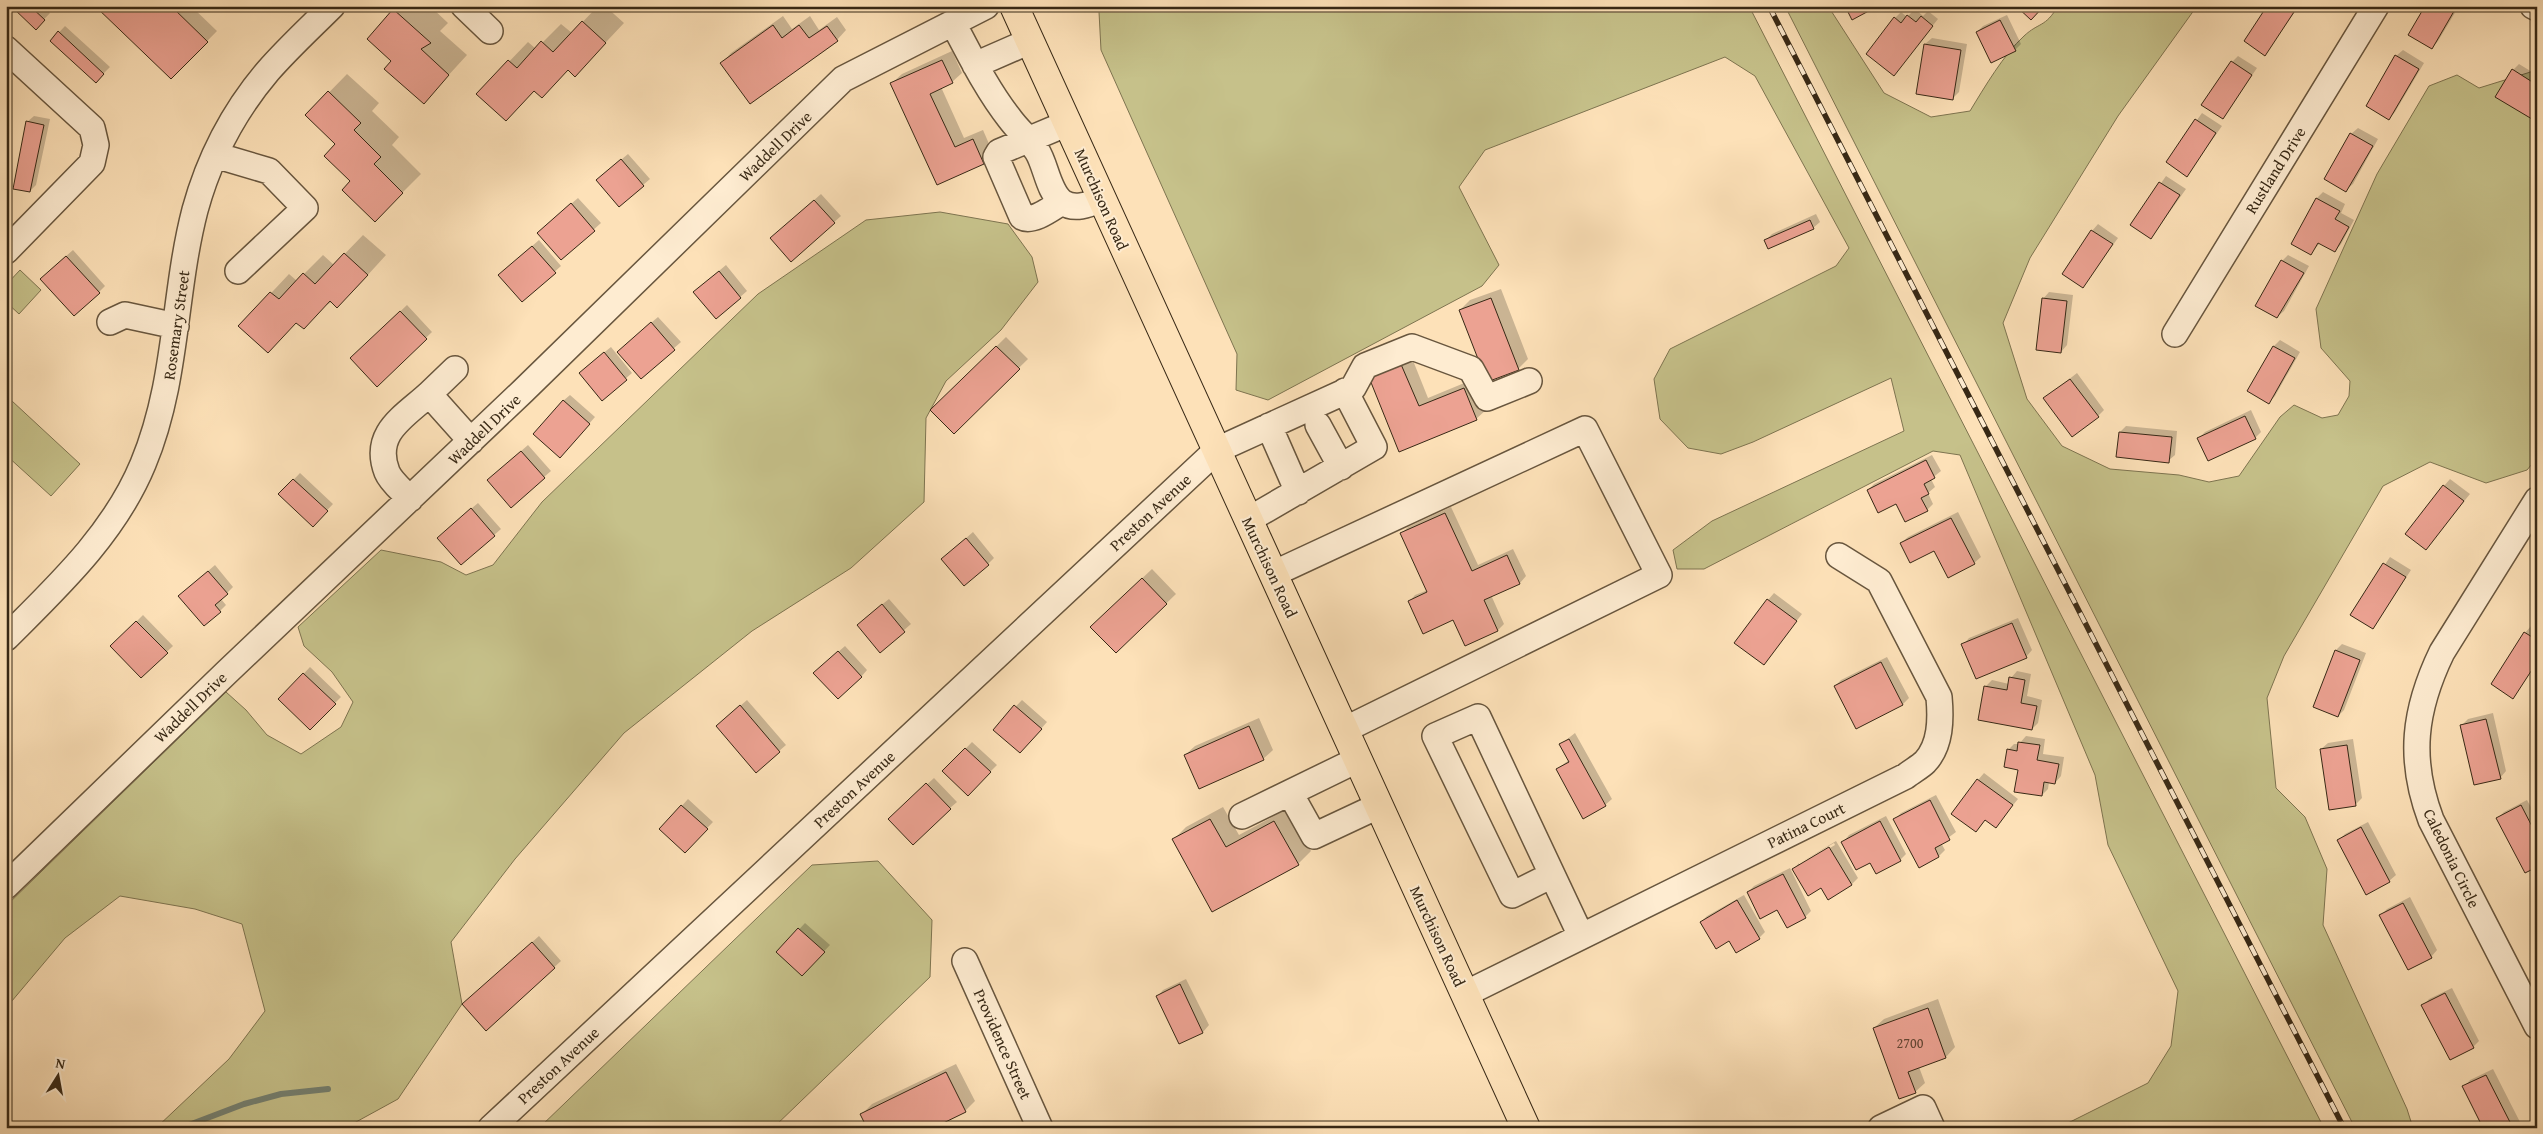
<svg xmlns="http://www.w3.org/2000/svg" width="2543" height="1134" viewBox="0 0 2543 1134" font-family="'Gentium Book Plus',serif">
  <style>
    .green { fill: #c6c18a; stroke: #7e7450 }
    .shadow { fill: #0003 }
    .lines { fill: none; stroke-linecap: round; stroke-linejoin: round }
    .stream { stroke: #758172; stroke-width: 6 }
    .building { fill: #eca292; stroke: #372815 }
    .minor-casing { stroke: #68563e; stroke-width: 28 }
    .major-casing { stroke: #372815; stroke-width: 30 }
    .minor { stroke: #feecd1; stroke-width: 25 }
    .major { stroke: #fde1b8; stroke-width: 28 }
    .rail-casing { stroke: #372815; stroke-width: 5.5 }
    .rail { stroke: #feecd1; stroke-width: 4; stroke-dasharray: 11; stroke-linecap: butt }
    .labels { text-anchor: middle; stroke-width: 4; stroke-linejoin: round; paint-order: stroke }
    .number-label { font-size: 14px; fill: #644634 }
    .street-label { font-size: 16px; fill: #372815; stroke: #feecd1 }
  </style>
  <rect width="100%" height="100%" fill="#fde1b8"/>
  <filter id="stains"><feTurbulence type="fractalNoise" baseFrequency=".004" numOctaves="4"/><feColorMatrix values="0 0 0 0 .2 0 0 0 0 .09 0 0 0 0 .02 0 0 0 .5 -.17"/></filter>
  <radialGradient id="worn" r=".72"><stop offset=".6" stop-color="#630" stop-opacity="0"/><stop offset="1" stop-color="#630" stop-opacity=".3"/></radialGradient>
  <path class="green" d="M1101,6H1749L2324,1128H2058L2148,1083L2171,1046L2178,991L2108,845L2095,775L1960,455L1933,451L1704,569H1677L1673,550L1712,521L1904,431L1891,378L1753,442L1721,454L1688,448L1660,419L1654,379L1670,349L1836,266L1849,248L1755,76L1725,57L1485,150L1459,187L1499,265L1482,286L1268,400L1236,390L1237,354L1101,50L1099,12Z
    M1785,6H1828L1884,93L1931,117L1970,111C1984,88 2004,54 2024,36C2039,22 2045,28 2058,6H2197L2118,116L2030,258L2003,323L2027,399L2062,446L2110,469L2179,475L2209,482L2239,476L2280,417L2294,405L2322,418L2338,415L2349,396L2350,381L2321,348L2316,309L2377,174L2429,86L2457,75L2479,88L2537,70V458L2527,470L2486,483L2430,462L2383,486L2284,656L2267,698L2276,788L2305,817L2327,869L2323,925L2407,1109L2413,1128H2355Z
    M940,212L1008,224L1032,257L1038,282L1001,330L946,381L926,418L924,502L851,568L752,631L624,733L515,859L451,942L462,1004L398,1099L345,1128H156L229,1059L265,1011L242,924L195,909L120,896L65,938L6,1008V906L226,692L246,710L267,735L301,754L341,727L353,702L332,672L304,646L298,627L381,550L441,562L466,575L493,565L542,502L758,294L866,220Z
    M20,270L41,290L19,314L6,302V285Z
    M12,401L80,464L51,496L6,455V407Z
    M878,861L932,920L930,977L773,1128H539L812,865Z"/>
  <path class="shadow" d="M13,6H43L50,13L36,28Z
    M96,6H191L217,31L171,78Z
    M398,6H430L448,23L440,31L467,55L424,102L393,61L394,10Z
    M598,6H605L624,23L575,75L568,69L535,90L506,120L478,94L528,42L536,49L561,24L572,33Z
    M2269,6H2299L2265,54Z
    M2427,6H2459L2438,41L2432,48Z
    M1915,9L1923,16L1928,11L1938,19L1894,74L1895,18L1901,12L1907,17Z
    M2007,15L2021,44L2015,50L1977,32L1983,26Z
    M783,16L792,29L810,16L819,30L837,17L846,30L837,40L722,63L731,53Z
    M65,26L110,67L96,81L51,41Z
    M1932,38L1967,44L1959,92L1952,99L1925,44Z
    M2403,50L2424,63L2395,112L2389,119L2396,56Z
    M952,51L962,73L952,82L941,87L964,138L983,130L993,153L984,163L938,184L892,83L902,74Z
    M2238,56L2257,68L2223,118L2232,62Z
    M2519,64L2537,75V121L2513,70Z
    M347,74L379,103L372,111L399,137L392,145L421,174L375,220L337,144L307,115Z
    M6,92L10,93L6,114Z
    M2202,113L2222,126L2187,175L2167,162Z
    M34,116L50,119L36,185L30,191L27,122Z
    M2358,128L2378,139L2353,184L2346,190L2351,134Z
    M628,154L650,179L643,185L604,174Z
    M2166,176L2186,189L2151,238L2132,225Z
    M2323,192L2345,204L2341,213L2354,220L2341,244L2335,251L2320,243L2311,253L2293,243L2317,198Z
    M821,194L841,216L791,260L778,232Z
    M578,198L601,223L561,259L545,226Z
    M1816,214L1820,222L1813,228L1766,240L1772,234Z
    M2098,224L2118,238L2083,286L2092,231Z
    M363,235L386,255L356,288L297,322L240,326L289,274L297,281L323,255L334,265Z
    M539,240L561,266L522,301L506,269Z
    M73,250L105,286L99,292L48,272Z
    M2288,255L2309,266L2284,311L2277,317L2282,261Z
    M726,265L747,291L716,318L701,286Z
    M1501,289L1528,359L1518,369L1460,310L1470,300Z
    M2049,292L2073,295L2067,345L2061,352L2043,299Z
    M407,305L432,332L377,385L358,352Z
    M658,317L681,342L641,377L625,345Z
    M1006,337L1028,359L954,432L932,410Z
    M2280,340L2300,352L2275,396L2269,402L2248,391L2274,346Z
    M611,347L632,373L602,399L586,367Z
    M1410,353L1428,398L1474,379L1486,410L1476,419L1400,450L1369,375Z
    M2077,373L2104,410L2098,416L2044,399Z
    M570,395L595,417L566,450L563,401Z
    M2251,410L2261,432L2255,438H2199L2205,432Z
    M2126,426L2177,431L2175,455L2168,461L2120,432Z
    M528,445L551,471L544,477L495,474Z
    M1932,455L1941,471L1931,479L1935,487L1928,493L1933,504L1927,510L1896,502L1868,490L1874,484Z
    M300,473L333,504L313,525L280,494Z
    M2450,479L2470,494L2426,548L2444,486Z
    M478,503L501,529L461,564L445,531Z
    M1451,507L1478,565L1513,549L1526,576L1520,583L1491,595L1504,624L1498,630L1453,619L1409,602L1415,595L1428,590L1402,533L1408,527Z
    M1958,512L1981,557L1974,563L1935,549L1901,543L1908,537Z
    M973,532L994,558L988,564L942,559Z
    M2390,557L2411,570L2373,628L2352,614Z
    M215,565L233,587L221,599L226,605L220,611L186,590Z
    M1152,569L1176,594L1116,652L1101,617Z
    M1774,593L1802,614L1764,663L1768,600Z
    M889,599L911,624L880,651L865,618Z
    M143,615L173,646L141,676L112,646Z
    M2018,618L2032,650L2026,657L1963,645L1969,638Z
    M2531,626L2537,630V663L2513,697L2525,633Z
    M2342,644L2366,653L2344,710L2338,716L2336,650Z
    M845,646L867,670L861,677L821,667Z
    M1887,657L1909,698L1903,704L1857,728L1835,686L1841,680Z
    M310,667L341,697L310,728L280,699Z
    M2017,671L2031,674L2027,696L2042,700L2038,723L2032,729L1985,687L1992,680L2009,684L2011,678Z
    M747,700L786,745L756,771L724,720Z
    M1022,700L1047,722L1026,746L994,729Z
    M2493,713L2506,771L2500,778L2462,725L2468,719Z
    M1259,718L1273,750L1263,759L1185,755L1195,746Z
    M1575,733L1612,799L1605,805L1557,769L1569,760L1561,744Z
    M2026,736L2045,739L2043,754L2064,757L2061,776L2055,783L2049,782L2048,789L2042,795L2019,769L2008,750L2014,744H2019Z
    M2353,739L2362,798L2356,804L2321,749L2328,743Z
    M972,742L997,765L968,794L944,771Z
    M1984,773L2018,799L1996,826L1986,819L1976,831L1978,780Z
    M934,778L957,802L950,808L890,819Z
    M1936,795L1956,832L1941,843L1945,850L1939,856L1919,866L1895,819L1901,813Z
    M688,799L713,822L685,851L661,829Z
    M2527,800L2537,818V865L2498,818L2504,812Z
    M1223,807L1239,835L1287,809L1311,851L1298,864L1173,840L1186,827Z
    M1886,816L1906,854L1900,860L1870,861L1843,842L1849,835Z
    M2368,822L2396,875L2389,881L2339,840L2345,834Z
    M1836,841L1858,878L1852,884L1822,886L1794,869L1799,863V866L1835,845L1834,843L1800,863Z
    M1790,868L1811,911L1805,917L1778,908L1748,892L1754,886Z
    M1744,895L1765,932L1759,938L1729,940L1701,922L1707,916Z
    M2410,897L2437,950L2431,957L2381,915L2387,909Z
    M805,923L830,945L802,975L778,952Z
    M539,936L561,961L486,1029L470,998Z
    M1186,979L1209,1025L1203,1032L1180,1042L1157,997L1163,990Z
    M2452,988L2479,1041L2473,1047L2423,1006L2429,999Z
    M1938,999L1955,1047L1946,1057L1919,1067L1925,1083L1915,1092L1874,1028L1884,1019Z
    M956,1064L975,1101L965,1111L862,1114L872,1104Z
    M2493,1069L2520,1122L2514,1128H2484L2464,1087L2470,1080Z"/>
  <g class="lines">
    <path class="stream" d="M181,1128L244,1104L281,1094L328,1089"/>
  </g>
  <path class="building" d="M11,6H30L45,20L36,30Z
    M95,6H171L208,42L171,79Z
    M1845,6H1878L1852,20Z
    M2016,6H2044L2031,20Z
    M2267,6H2286L2294,12L2265,56L2244,41Z
    M2425,6H2457L2432,49L2408,35Z
    M393,9L431,43L421,49L449,75L424,104L384,69L391,61L367,39Z
    M1907,15L1916,22L1921,16L1933,26L1894,76L1866,54L1894,17L1901,23Z
    M2000,20L2016,51L1991,63L1976,32Z
    M582,21L606,43L575,77L568,70L542,98L534,91L506,121L476,94L508,60L517,68L541,41L553,52Z
    M773,25L782,38L799,25L809,38L827,26L838,41L750,104L720,63Z
    M58,31L104,74L96,83L50,41Z
    M1924,44L1961,50L1953,100L1916,94Z
    M2395,55L2419,69L2389,120L2366,106Z
    M942,60L953,83L930,94L955,147L973,139L984,164L937,185L890,83Z
    M2231,61L2252,75L2223,119L2201,105Z
    M2512,69L2537,85V122L2495,97Z
    M328,91L361,123L354,130L381,157L374,164L403,193L375,222L342,190L350,181L324,156L335,144L305,115Z
    M2195,119L2216,133L2187,177L2166,162Z
    M26,121L44,125L30,192L13,189Z
    M2350,133L2373,146L2346,192L2324,179Z
    M621,159L644,186L619,207L596,180Z
    M2159,182L2180,195L2151,239L2130,225Z
    M2316,198L2340,211L2335,219L2349,227L2335,252L2318,243L2311,255L2291,244Z
    M814,200L835,223L791,262L770,238Z
    M571,203L595,231L561,260L537,233Z
    M1810,220L1814,229L1768,249L1764,240Z
    M2091,230L2113,244L2083,288L2062,274Z
    M532,246L556,273L522,302L498,275Z
    M344,253L368,275L337,308L330,301L304,329L296,323L268,353L238,326L270,292L279,299L303,273L315,284Z
    M66,256L100,293L74,316L40,279Z
    M2281,260L2304,273L2277,318L2255,306Z
    M719,271L741,298L716,319L693,292Z
    M1491,298L1519,370L1487,382L1459,310Z
    M2042,298L2067,301L2061,353L2036,350Z
    M400,311L427,339L377,387L350,358Z
    M651,322L675,350L641,379L617,352Z
    M996,346L1020,369L954,434L930,410Z
    M2273,346L2295,358L2269,404L2247,391Z
    M604,352L627,380L602,401L579,373Z
    M1400,362L1419,406L1464,388L1477,420L1399,452L1368,375Z
    M2070,379L2099,417L2072,437L2043,398Z
    M563,400L590,424L560,458L533,434Z
    M2245,416L2256,439L2208,461L2197,438Z
    M2119,432L2172,437L2169,463L2116,457Z
    M521,451L545,478L511,508L487,480Z
    M1926,460L1935,478L1924,484L1929,494L1921,498L1928,511L1905,522L1896,504L1878,513L1867,490Z
    M293,479L328,511L313,527L278,494Z
    M2443,485L2464,501L2426,550L2405,534Z
    M471,508L495,536L461,565L437,538Z
    M1445,513L1472,571L1507,555L1520,584L1484,600L1498,631L1465,646L1453,620L1423,634L1408,601L1427,592L1400,533Z
    M1951,518L1975,564L1948,578L1934,551L1910,563L1900,543Z
    M966,538L989,565L964,586L941,559Z
    M2383,563L2406,577L2373,629L2350,615Z
    M208,571L228,594L215,605L221,612L204,626L178,596Z
    M1142,578L1167,604L1116,653L1090,627Z
    M1767,599L1797,621L1764,665L1734,643Z
    M882,604L905,632L880,653L857,625Z
    M136,621L168,653L141,678L110,646Z
    M2012,623L2027,658L1976,679L1961,644Z
    M2524,632L2537,640V662L2513,699L2491,684Z
    M2335,650L2360,660L2338,717L2313,707Z
    M838,651L862,677L838,699L813,673Z
    M1881,662L1903,705L1856,729L1834,686Z
    M303,673L336,704L310,730L278,699Z
    M2009,677L2025,680L2021,703L2037,706L2032,730L1978,720L1984,686L2007,690Z
    M740,705L780,752L756,773L716,726Z
    M1014,705L1042,729L1020,753L993,730Z
    M2486,719L2501,779L2474,785L2460,725Z
    M1249,726L1264,760L1199,789L1184,755Z
    M1569,739L1606,806L1583,819L1556,769L1569,762L1559,744Z
    M2018,742L2040,745L2037,760L2059,764L2055,784L2044,782L2042,796L2014,792L2018,770L2004,767L2007,749L2017,751Z
    M2347,745L2356,806L2329,810L2320,749Z
    M965,748L991,772L968,796L942,771Z
    M1977,779L2013,805L1996,828L1985,820L1976,832L1951,814Z
    M926,783L951,809L913,845L888,819Z
    M1930,800L1950,840L1935,848L1939,857L1919,868L1893,819Z
    M681,805L708,829L685,853L659,829Z
    M2521,805L2537,836V867L2525,873L2496,818Z
    M1210,819L1226,847L1274,821L1299,865L1212,912L1172,839Z
    M1880,821L1901,861L1876,874L1870,863L1856,870L1841,842Z
    M2361,827L2390,882L2366,895L2337,840Z
    M1829,847L1852,885L1828,900L1821,888L1808,896L1792,869Z
    M1783,874L1806,918L1787,928L1777,910L1760,919L1747,892Z
    M1737,900L1760,939L1736,953L1729,941L1716,949L1700,922Z
    M2403,903L2432,958L2408,970L2379,915Z
    M798,928L825,952L802,976L776,952Z
    M532,942L555,968L486,1031L462,1004Z
    M1180,984L1203,1033L1179,1044L1156,996Z
    M2445,993L2474,1048L2450,1060L2421,1005Z
    M1928,1008L1946,1058L1908,1072L1916,1093L1899,1099L1873,1028Z
    M946,1072L966,1112L933,1128H867L860,1114Z
    M2486,1075L2513,1128H2483L2462,1086Z"/>
  <g class="lines">
    <defs>
      <path id="minor" d="M464,6L490,31
        M2533,6L2537,8
        M953,23C970,55 987,90 1010,119C1018,130 1029,139 1037,151C1046,165 1048,191 1062,202C1075,211 1090,204 1102,199
        M6,49L92,128L96,145L92,163L6,251
        M975,65L1030,41
        M215,155L269,171L305,208L238,271
        M1062,202C1052,208 1033,223 1022,217L996,157L999,152L1068,123
        M110,322L125,315L176,326
        M2175,334L2376,6
        M429,394L455,369
        M1318,425L1341,467
        M1269,426L1298,492
        M410,499C403,491 391,482 387,472C372,433 404,417 429,394L471,441
        M2537,500L2442,652C2414,710 2408,759 2431,820L2537,1026
        M1248,520L1374,447L1345,391
        M1273,574L1585,429L1659,575L1344,730
        M6,638C58,586 114,534 143,464C178,380 173,295 195,210C209,159 234,111 268,71C288,48 311,27 332,6
        M1290,793L1314,836L1378,806
        M1242,816L1357,760
        M1552,875L1512,895L1435,736L1478,717L1581,936
        M6,886L226,673L523,391L843,79L986,6
        M965,961L1040,1128
        M1465,994L1906,776C1912,771 1920,767 1925,762C1941,745 1941,719 1939,697L1879,581L1839,556
        M491,1128L1217,450L1353,388L1365,366L1412,347L1471,369L1487,398L1529,381
        M1881,1128L1923,1108L1932,1128"/>
      <path id="major" d="M1014,6L1526,1128"/>
    </defs>
    <use href="#minor" class="minor-casing"/>
    <use href="#major" class="major-casing"/>
    <use href="#minor" class="minor"/>
    <use href="#major" class="major"/>
    <defs>
      <path id="rail" d="M1769,6L2344,1128"/>
    </defs>
    <use href="#rail" class="rail-casing"/>
    <use href="#rail" class="rail"/>
  </g>
  <g class="labels">
    <g class="number-label">
      <text x="1910" y="1048">2700</text>
    </g>
    <g class="street-label">
      <text transform="translate(775 146) rotate(-44)" y="6">Waddell Drive</text>
      <text transform="translate(2275 170) rotate(-58)" y="6">Rustland Drive</text>
      <text transform="translate(1102 199) rotate(66)" y="6">Murchison Road</text>
      <text transform="translate(176 325) rotate(-82)" y="6">Rosemary Street</text>
      <text transform="translate(484 429) rotate(-44)" y="6">Waddell Drive</text>
      <text transform="translate(1150 512) rotate(-43)" y="6">Preston Avenue</text>
      <text transform="translate(1270 567) rotate(65)" y="6">Murchison Road</text>
      <text transform="translate(190 707) rotate(-44)" y="6">Waddell Drive</text>
      <text transform="translate(854 789) rotate(-43)" y="6">Preston Avenue</text>
      <text transform="translate(1806 825) rotate(-26)" y="6">Patina Court</text>
      <text transform="translate(2452 858) rotate(64)" y="6">Caledonia Circle</text>
      <text transform="translate(1438 936) rotate(65)" y="6">Murchison Road</text>
      <text transform="translate(1003 1044) rotate(66)" y="6">Providence Street</text>
      <text transform="translate(558 1065) rotate(-43)" y="6">Preston Avenue</text>
    </g>
  </g>
  <rect width="2543" height="1134" fill="none" stroke="#fde1b8" stroke-width="25"/>
  <rect x="8" y="8" width="2528" height="1119" fill="none" stroke="#372815" stroke-width="2.5"/>
  <rect x="12" y="12" width="2518" height="1109" fill="none" stroke="#372815"/>
  <g transform="translate(58 1076) rotate(11)" stroke="#feecd1" stroke-width="4" paint-order="stroke">
  <path d="M0-4L9 19L0 12L-9 19Z" fill="#372815"/>
  <text y="-8" font-size="14" font-weight="bold" text-anchor="middle" fill="#372815">N</text>
  </g>
  <rect width="100%" height="100%" filter="url(#stains)"/>
  <rect width="100%" height="100%" fill="url(#worn)"/>
</svg>
